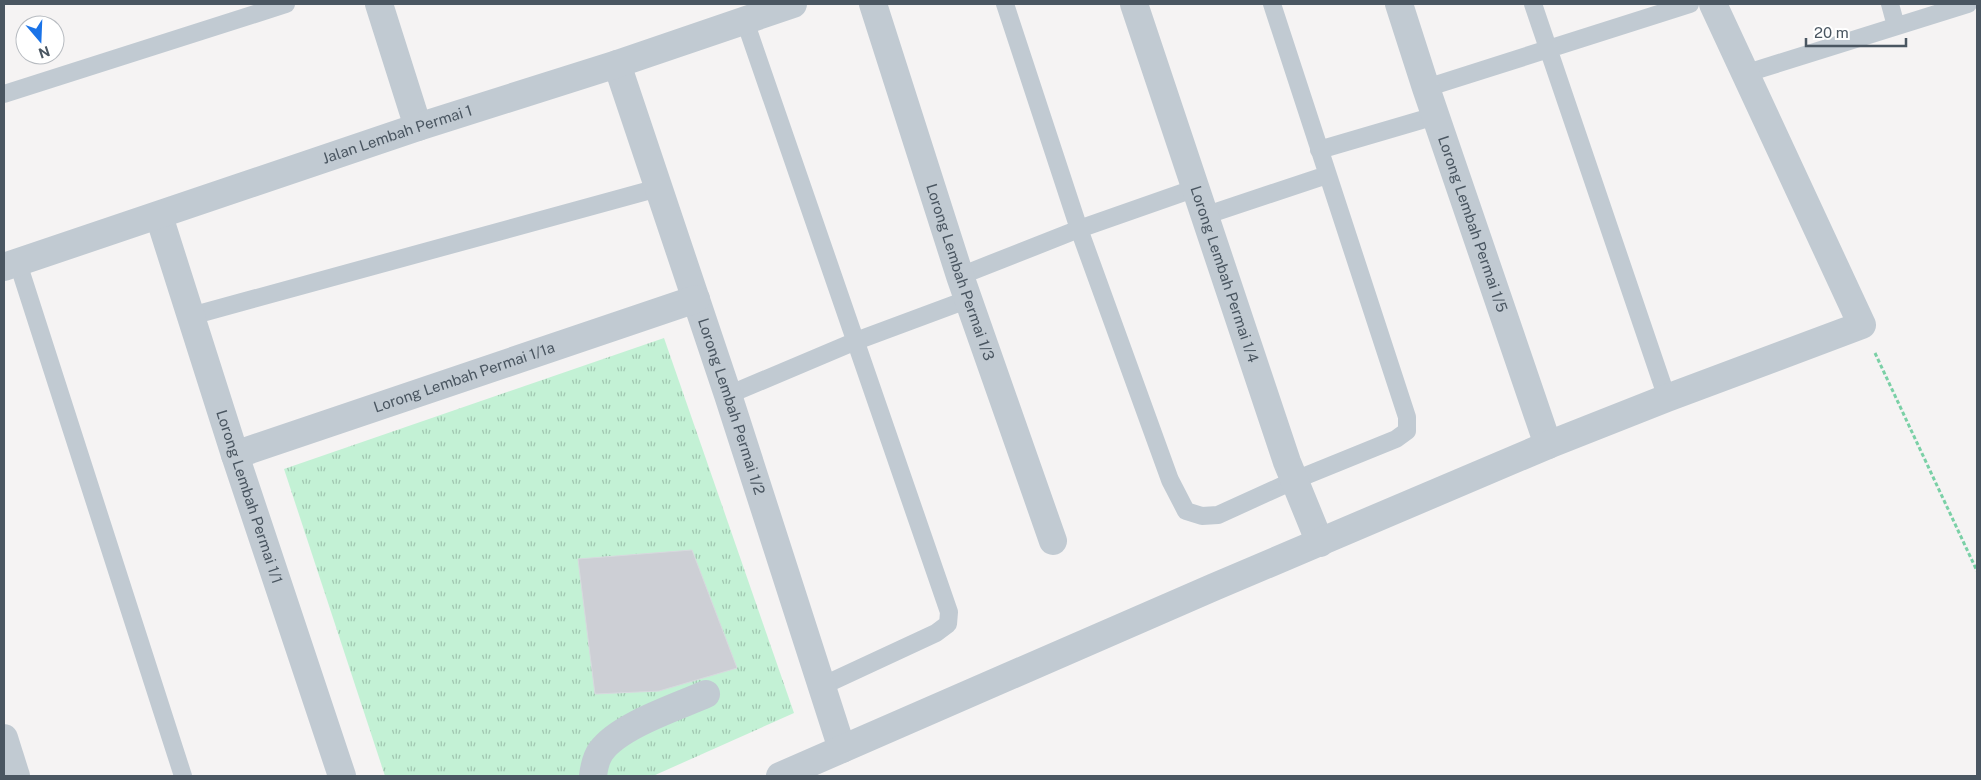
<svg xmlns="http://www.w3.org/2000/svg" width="1981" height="780" viewBox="0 0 1981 780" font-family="'Public Sans',sans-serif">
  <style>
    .grass { fill: url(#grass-tufts) }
    .building { fill: #cdcfd5; stroke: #d7d9de }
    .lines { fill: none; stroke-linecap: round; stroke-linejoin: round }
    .path { stroke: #7ad0a6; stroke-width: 3; stroke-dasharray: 4 2.5; stroke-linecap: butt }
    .service { stroke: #c1cad2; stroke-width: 18 }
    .minor { stroke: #c1cad2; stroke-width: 28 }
    .labels { text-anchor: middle; stroke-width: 4; stroke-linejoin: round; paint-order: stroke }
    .street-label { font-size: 15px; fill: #4a5661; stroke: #fff }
  </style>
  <defs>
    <pattern id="grass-tufts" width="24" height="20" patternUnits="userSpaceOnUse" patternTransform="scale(1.25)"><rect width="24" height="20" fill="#c3f1d5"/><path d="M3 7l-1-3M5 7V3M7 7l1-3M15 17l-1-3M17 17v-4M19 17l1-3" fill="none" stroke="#a0c6b0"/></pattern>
  </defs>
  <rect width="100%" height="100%" fill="#f5f3f3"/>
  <path class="grass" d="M664,338L794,713L653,776H385L284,469Z"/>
  <path class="building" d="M692,550L737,668L659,691L595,694L578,559Z"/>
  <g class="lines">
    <path class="path" d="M1875,353L1977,571"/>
    <path class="service" d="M1005,4L1079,229L1170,480L1186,511L1202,516L1218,515L1295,480L1396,439L1407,431V417L1272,4
      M1533,4L1667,398
      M1890,4L1896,26
      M745,21L949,612L948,624L936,633L822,686
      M1744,74L1968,4
      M1426,88L1690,4
      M4,94L286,4
      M1319,150L1435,116
      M1204,216L1327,175
      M18,263L183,776
      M960,276L1079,229L1196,188
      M191,316L658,188
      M728,395L856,341L969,299"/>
    <g class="minor">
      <path d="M379,4L418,127"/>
      <path id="s1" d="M873,4L960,276L1053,541"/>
      <path id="s2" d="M1134,4L1287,462L1320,543"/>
      <path id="s3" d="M1399,4L1426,88L1548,445"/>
      <path id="s4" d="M617,64L728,395L842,749"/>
      <path id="s5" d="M159,216L235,455L342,776"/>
      <path id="s6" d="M4,267L418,127L617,64L793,4"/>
      <path id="s7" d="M235,455L696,299"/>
      <path d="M4,738L16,776"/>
      <path d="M593,776C594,768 596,758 601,751C620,725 677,707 706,694"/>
      <path d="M780,776L1214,587L1548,445L1667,398L1862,325L1713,4"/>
    </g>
  </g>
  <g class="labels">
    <g class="street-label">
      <text dy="5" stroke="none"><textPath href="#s6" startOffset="415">Jalan Lembah Permai 1</textPath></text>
      <text dy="5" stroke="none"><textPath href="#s3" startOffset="232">Lorong Lembah Permai 1/5</textPath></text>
      <text dy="5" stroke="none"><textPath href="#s1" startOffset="282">Lorong Lembah Permai 1/3</textPath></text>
      <text dy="5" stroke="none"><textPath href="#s2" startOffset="285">Lorong Lembah Permai 1/4</textPath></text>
      <text dy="5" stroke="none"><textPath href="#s7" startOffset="242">Lorong Lembah Permai 1/1a</textPath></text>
      <text dy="5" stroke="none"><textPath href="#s4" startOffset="361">Lorong Lembah Permai 1/2</textPath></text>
      <text dy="5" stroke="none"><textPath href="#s5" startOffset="295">Lorong Lembah Permai 1/1</textPath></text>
    </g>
  </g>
  <rect width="1981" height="780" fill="none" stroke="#4a5661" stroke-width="10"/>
  <g transform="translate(40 40) rotate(161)"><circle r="24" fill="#ffffff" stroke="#b7bbc0"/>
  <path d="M0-4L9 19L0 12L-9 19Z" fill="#1a73e8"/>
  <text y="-8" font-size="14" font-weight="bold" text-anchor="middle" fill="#4a5661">N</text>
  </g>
  <path d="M1806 38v8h100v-8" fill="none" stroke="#4a5661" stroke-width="2.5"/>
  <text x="1814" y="38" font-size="15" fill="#4a5661" stroke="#ffffff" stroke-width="4" paint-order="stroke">20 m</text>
</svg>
